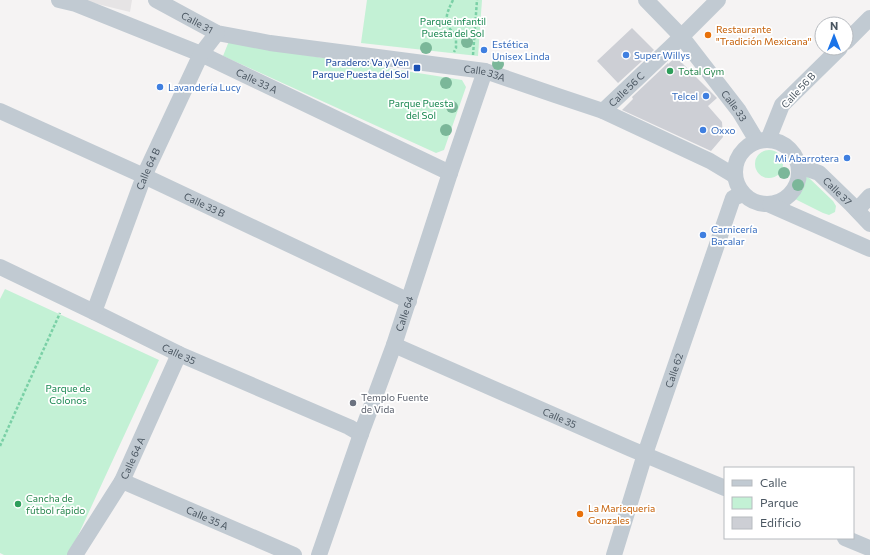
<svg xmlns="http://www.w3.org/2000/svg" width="870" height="555" viewBox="0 0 870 555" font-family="Commissioner,sans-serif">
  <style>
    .education { fill: #e6e4e5 }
    .green { fill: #c3f1d5 }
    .building { fill: #cdcfd5 }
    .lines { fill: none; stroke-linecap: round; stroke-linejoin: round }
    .path { stroke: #7ad0a6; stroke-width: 2.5; stroke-dasharray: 3 2; stroke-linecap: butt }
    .minor { stroke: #c1cad2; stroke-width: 16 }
    .tree { fill: #7bb799 }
    .food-dot { fill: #e8710a; stroke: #fff; stroke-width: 1.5 }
    .shop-dot { fill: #3f7fe0; stroke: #fff; stroke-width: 1.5 }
    .transit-dot { fill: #1a4fb4; stroke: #fff; stroke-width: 1.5 }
    .leisure-dot { fill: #2e9e5b; stroke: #fff; stroke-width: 1.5 }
    .worship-dot { fill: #6b7280; stroke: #fff; stroke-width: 1.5 }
    .labels { text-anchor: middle; stroke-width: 3.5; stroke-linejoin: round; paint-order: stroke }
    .park-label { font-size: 10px; fill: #17864f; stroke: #fff }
    .street-label { font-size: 10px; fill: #4a5661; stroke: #fff }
    .food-label { font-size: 10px; fill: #c56008; stroke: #fff; text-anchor: start }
    .shop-label { font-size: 10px; fill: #366cbe; stroke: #fff; text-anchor: start }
    .transit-label { font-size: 10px; fill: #164399; stroke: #fff; text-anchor: end }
    .leisure-label { font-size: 10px; fill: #27864d; stroke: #fff; text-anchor: start }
    .worship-label { font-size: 10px; fill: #5b616d; stroke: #fff; text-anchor: start }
  </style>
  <rect width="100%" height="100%" fill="#f5f3f3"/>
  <path class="education" d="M81,0H132L130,12Z"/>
  <path class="green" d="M367,0H482L478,56L361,43Z
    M231,36L267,49L462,80L466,87L444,150L436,153L223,56Z
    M755 164a14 14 0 1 1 28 0a14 14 0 1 1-28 0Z
    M807,176L833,201L836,206L835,212L829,215L823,213L791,197Z
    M5,289L159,360L69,555H4L0,553V299Z"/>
  <path class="building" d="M632,28L654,50L618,83L597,61Z
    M676,57L717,98L708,106L722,122L723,137L711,151L622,110L633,99L632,97L668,63V64Z"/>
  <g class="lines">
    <path class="path" d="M453,0C446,14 442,24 456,35V48L454,52
      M473,55L477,0
      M0,446L60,313"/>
    <g class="minor">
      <path id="s1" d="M59,0L76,4L201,54L450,173"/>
      <path id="s2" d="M156,0L217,33L270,43L485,71L555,95L603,111L710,161L735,176"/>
      <path id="s3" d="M646,0L681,36L739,111L757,141"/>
      <path d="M846,42L870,18"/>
      <path id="s4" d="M0,111L144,176L409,301"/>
      <path id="s5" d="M603,111L675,43L718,0"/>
      <circle cx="767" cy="172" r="32"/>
      <path d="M768,140L782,105L840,48"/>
      <path id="s6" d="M799,166L819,173L851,204L870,224"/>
      <path d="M770,205L870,249"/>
      <path d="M857,210L870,196"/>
      <path id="s7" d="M0,267L94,312L179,354L349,427L361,434"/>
      <path id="s8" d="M94,312L144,176L201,54L217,33"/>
      <path id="s9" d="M394,345L631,449L725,488"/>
      <path id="s10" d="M122,481L294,555"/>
      <path d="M845,538L869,548"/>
      <path id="s11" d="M75,555L122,481L179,354"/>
      <path id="s12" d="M319,555L361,434L394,345L450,173L485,71"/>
      <path id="s13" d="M614,555L645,454L733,198L743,194"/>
    </g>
  </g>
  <g class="tree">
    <circle cx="467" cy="42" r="6"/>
    <circle cx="426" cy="48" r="6"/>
    <circle cx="498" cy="64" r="6"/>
    <circle cx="446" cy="83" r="6"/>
    <circle cx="452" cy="107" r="6"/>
    <circle cx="446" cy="130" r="6"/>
    <circle cx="784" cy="173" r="6"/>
    <circle cx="798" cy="185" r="6"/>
  </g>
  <g class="food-dot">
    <circle cx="708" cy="35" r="4"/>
    <circle cx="580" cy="514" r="4"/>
  </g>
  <g class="shop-dot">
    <circle cx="484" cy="50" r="4"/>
    <circle cx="626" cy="55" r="4"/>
    <circle cx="160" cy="87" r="4"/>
    <circle cx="706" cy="96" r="4"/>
    <circle cx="703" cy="130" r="4"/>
    <circle cx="847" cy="158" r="4"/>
    <circle cx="703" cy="235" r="4"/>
  </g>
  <rect class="transit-dot" x="413" y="64" width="8" height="8" rx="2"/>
  <g class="leisure-dot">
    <circle cx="670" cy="71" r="4"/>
    <circle cx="18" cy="504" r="4"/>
  </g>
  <circle class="worship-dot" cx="353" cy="403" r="4"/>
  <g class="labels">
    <g class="park-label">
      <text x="453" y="25">Parque infantil<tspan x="453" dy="12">Puesta del Sol</tspan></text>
      <text x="421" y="107">Parque Puesta<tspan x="421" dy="12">del Sol</tspan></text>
      <text x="68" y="392">Parque de<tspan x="68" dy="12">Colonos</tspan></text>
    </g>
    <g class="street-label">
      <text dy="4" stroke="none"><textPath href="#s2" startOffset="47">Calle 31</textPath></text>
      <text dy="4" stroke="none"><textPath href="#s2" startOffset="340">Calle 33A</textPath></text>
      <text dy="4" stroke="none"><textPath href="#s1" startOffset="214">Calle 33 A</textPath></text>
      <text dy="4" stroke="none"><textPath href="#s5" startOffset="32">Calle 56 C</textPath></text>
      <text transform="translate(798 90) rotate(-47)" y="4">Calle 56 B</text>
      <text dy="4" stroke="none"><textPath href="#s3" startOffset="138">Calle 33</textPath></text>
      <text dy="4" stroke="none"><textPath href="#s8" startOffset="153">Calle 64 B</textPath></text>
      <text dy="4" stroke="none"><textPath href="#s6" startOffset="47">Calle 37</textPath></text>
      <text dy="4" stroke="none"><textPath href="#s4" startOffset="225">Calle 33 B</textPath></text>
      <text dy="4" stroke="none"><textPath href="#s12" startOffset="256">Calle 64</textPath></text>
      <text dy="4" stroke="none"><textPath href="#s7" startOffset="199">Calle 35</textPath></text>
      <text dy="4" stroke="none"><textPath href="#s13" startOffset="194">Calle 62</textPath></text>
      <text dy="4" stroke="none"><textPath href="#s9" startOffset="181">Calle 35</textPath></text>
      <text dy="4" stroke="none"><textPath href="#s11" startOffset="113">Calle 64 A</textPath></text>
      <text dy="4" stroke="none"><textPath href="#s10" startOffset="93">Calle 35 A</textPath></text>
    </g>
    <g class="food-label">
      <text x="716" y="33">Restaurante<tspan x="716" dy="12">"Tradición Mexicana"</tspan></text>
      <text x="588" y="512">La Marisqueria<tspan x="588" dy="12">Gonzales</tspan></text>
    </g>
    <g class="shop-label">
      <text x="492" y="48">Estética<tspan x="492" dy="12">Unisex Linda</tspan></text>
      <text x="634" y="59">Super Willys</text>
      <text x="168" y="91">Lavandería Lucy</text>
      <text x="698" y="100" text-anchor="end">Telcel</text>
      <text x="711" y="134">Oxxo</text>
      <text x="839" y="162" text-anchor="end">Mi Abarrotera</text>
      <text x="711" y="233">Carnicería<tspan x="711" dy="12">Bacalar</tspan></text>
    </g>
    <g class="transit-label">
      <text x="409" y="66">Paradero: Va y Ven<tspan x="409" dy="12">Parque Puesta del Sol</tspan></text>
    </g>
    <g class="leisure-label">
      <text x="678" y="75">Total Gym</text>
      <text x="26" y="502">Cancha de<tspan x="26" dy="12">fútbol rápido</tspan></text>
    </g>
    <g class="worship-label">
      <text x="361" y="401">Templo Fuente<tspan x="361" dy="12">de Vida</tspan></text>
    </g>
  </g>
  <rect x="724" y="467" width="130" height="72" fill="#ffffff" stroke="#b7bbc0"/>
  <rect x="732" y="480" width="20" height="6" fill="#c1cad2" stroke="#b7bbc0"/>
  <text x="760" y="487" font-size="12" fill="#4a5661">Calle</text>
  <rect x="732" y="497" width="20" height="12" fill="#c3f1d5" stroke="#b7bbc0"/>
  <text x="760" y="507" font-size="12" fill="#4a5661">Parque</text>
  <rect x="732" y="517" width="20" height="12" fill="#cdcfd5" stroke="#b7bbc0"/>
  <text x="760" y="527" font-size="12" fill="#4a5661">Edificio</text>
  <g transform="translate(834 36)"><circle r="19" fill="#ffffff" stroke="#b7bbc0"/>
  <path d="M0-3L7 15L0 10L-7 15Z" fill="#1a73e8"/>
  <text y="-6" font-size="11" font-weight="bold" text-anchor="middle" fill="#4a5661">N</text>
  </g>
</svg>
